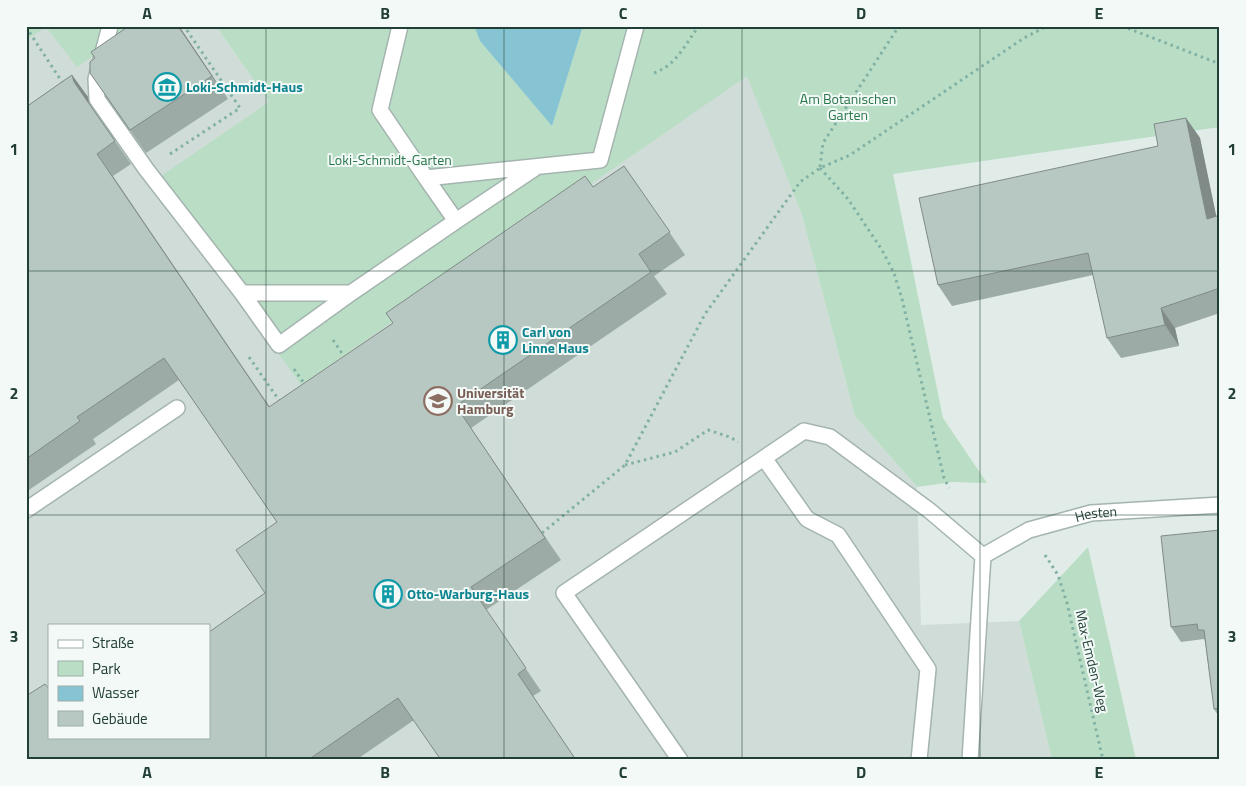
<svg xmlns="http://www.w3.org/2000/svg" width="1246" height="786" viewBox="0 0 1246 786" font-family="'Titillium Web',sans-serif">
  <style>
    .built { fill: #d0dcd7; fill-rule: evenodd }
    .green { fill: #badec5 }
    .water { fill: #87c4d3 }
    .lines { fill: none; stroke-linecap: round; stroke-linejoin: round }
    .lane-casing { stroke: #a4b4af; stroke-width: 18 }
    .street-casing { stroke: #a4b4af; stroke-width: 18 }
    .path { stroke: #81b1a4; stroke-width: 3; stroke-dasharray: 2.5 4; stroke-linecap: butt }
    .lane { stroke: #fff; stroke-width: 15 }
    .street { stroke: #fff; stroke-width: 15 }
    .wall { fill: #9daba6 }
    .shaded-wall { fill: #808b87 }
    .building { fill: #b7c7c1; stroke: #808b87 }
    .grid { fill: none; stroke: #213e37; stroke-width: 1; stroke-opacity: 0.55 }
    .labels { text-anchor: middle; stroke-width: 4; stroke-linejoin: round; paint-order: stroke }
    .culture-label { font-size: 14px; font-weight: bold; fill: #0d838f; stroke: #f2f9f6; text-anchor: start }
    .park-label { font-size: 14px; fill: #2a764b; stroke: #f2f9f6 }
    .education-label { font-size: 14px; font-weight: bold; fill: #785e54; stroke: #f2f9f6; text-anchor: start }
    .street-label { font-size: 14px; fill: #213e37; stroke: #f2f9f6 }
    .neatline { fill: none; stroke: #213e37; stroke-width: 2 }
    .grid-label { font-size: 16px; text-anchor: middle; font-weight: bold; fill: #213e37 }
  </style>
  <rect width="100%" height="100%" fill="#e1ece8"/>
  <path class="built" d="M46,26H216L269,102L301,384L747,75L802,215L855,416L917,487L921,625L1019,621L1052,760H26V40ZM49,625H209V737H49Z"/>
  <path class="green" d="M26,26H137L77,67L46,27L26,40Z
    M216,26H474L480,41L552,125L583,26H1220V127L893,174L943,418L987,483L952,482L917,487L855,416L802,215L747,76L301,385L264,333L158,178L269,102Z
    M1088,547L1136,760H1052L1019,621Z"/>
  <path class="water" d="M474,26H583L552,126L480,41Z"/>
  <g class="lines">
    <defs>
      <path id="lane" d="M110,26L96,79L97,99L146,169L242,293
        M400,26L380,110L426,178L600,160L636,26
        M426,178L456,221L535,168
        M351,293H242L279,345L351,293L456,221
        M764,458L807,519L838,535L928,669L919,760
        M26,510L177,408
        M680,760L564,593L804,431L830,437L930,511L983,556L970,760"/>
      <g id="street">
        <path id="s1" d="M983,556L1029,530L1091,513L1220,505"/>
      </g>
    </defs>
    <use href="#lane" class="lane-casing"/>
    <use href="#street" class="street-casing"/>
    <path class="path" d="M1122,26L1220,64
      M26,27L64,85
      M654,73C677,65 685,44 699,26
      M170,154L240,108L184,26
      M820,167L823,143L899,26
      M820,168L848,199L882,250L894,273L902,299L944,478L949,488
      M333,340L346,359
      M249,357L281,403
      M294,369L306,386
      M625,465L675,452L708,430L730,437L738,442
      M542,533L625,465L705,314L800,182L820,168L850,155L1024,38L1047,26
      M1045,555L1058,575L1067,603L1103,760"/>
    <use href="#lane" class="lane"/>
    <use href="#street" class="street"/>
  </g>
  <path class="wall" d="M129,26H179L228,99L146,153L90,73L95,58Z
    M72,75L88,97L89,104L131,164L113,176L270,407L624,166L685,255L654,276L667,294L471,428L561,560L486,610L541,691L533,696L576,760H441L414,720L356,760H26L49,737H209L265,593L277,522L179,380L93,439L96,444L26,492V107Z
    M1186,118L1200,138L1216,216L1220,215V313L1175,328L1179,346L1121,358L1107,338L1093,275L952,306L938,285L1158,146Z
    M1220,530V718L1214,709L1205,641L1204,639L1181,642L1171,627Z"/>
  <path class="shaded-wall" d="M178,26H179L228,99L212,76Z
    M72,75L88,97L89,104L74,82Z
    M1186,118L1200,138L1220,234L1207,219Z
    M1161,308L1175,328L1179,346L1165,325Z"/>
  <path class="building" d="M129,26H178L212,76L130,130L90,73V62L95,58L91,52Z
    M72,75L74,82L115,141L97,154L269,407L393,323L386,313L585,176L593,187L624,166L670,232L639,254L651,272L456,406L545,538L471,587L526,668L518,674L576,760H441L398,698L308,760H26V696L45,684L49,689V737H209V632L265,593L236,550L277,522L164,358L77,417L80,421L26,459V107Z
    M1186,118L1207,219L1220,215V288L1161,308L1165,325L1107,338L1088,253L938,285L919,198L1158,146L1154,124Z
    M1220,530V713L1219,708L1214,709L1204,630H1198L1197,624L1171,627L1161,536Z
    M627,757L629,760H622Z"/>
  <path class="grid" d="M266,26V760M504,26V760M742,26V760M980,26V760M26,271H1220M26,515H1220"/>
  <defs>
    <symbol id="museum-ring" viewBox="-11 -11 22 22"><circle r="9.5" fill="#f2f9f6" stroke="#0f9aa8" stroke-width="1.5"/><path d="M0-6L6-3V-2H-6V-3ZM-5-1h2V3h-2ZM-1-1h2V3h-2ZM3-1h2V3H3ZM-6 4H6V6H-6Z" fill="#0f9aa8"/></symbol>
    <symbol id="building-ring" viewBox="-11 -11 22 22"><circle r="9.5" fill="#f2f9f6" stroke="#0f9aa8" stroke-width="1.5"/><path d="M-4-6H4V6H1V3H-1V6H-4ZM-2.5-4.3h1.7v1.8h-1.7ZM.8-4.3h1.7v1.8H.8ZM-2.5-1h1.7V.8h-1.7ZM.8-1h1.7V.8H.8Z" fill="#0f9aa8"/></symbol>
    <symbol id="university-ring" viewBox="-11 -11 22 22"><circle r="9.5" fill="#f2f9f6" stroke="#8d6e63" stroke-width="1.5"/><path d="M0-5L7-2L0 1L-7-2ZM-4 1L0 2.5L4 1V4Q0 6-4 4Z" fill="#8d6e63"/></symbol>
  </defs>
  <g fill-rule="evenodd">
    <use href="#museum-ring" x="151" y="71" width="32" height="32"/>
    <use href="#building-ring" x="487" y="324" width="32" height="32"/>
    <use href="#university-ring" x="422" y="385" width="32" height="32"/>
    <use href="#building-ring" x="372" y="578" width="32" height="32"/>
  </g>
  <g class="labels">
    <g class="culture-label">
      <text x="186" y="92">Loki-Schmidt-Haus</text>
      <text x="522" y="337">Carl von<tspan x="522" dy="16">Linne Haus</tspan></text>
      <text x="407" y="599">Otto-Warburg-Haus</text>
    </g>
    <g class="park-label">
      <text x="848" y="104">Am Botanischen<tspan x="848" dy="16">Garten</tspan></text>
      <text x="390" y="165">Loki-Schmidt-Garten</text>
    </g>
    <g class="education-label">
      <text x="457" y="398">Universität<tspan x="457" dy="16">Hamburg</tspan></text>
    </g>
    <g class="street-label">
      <text dy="5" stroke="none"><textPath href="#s1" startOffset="122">Hesten</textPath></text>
      <text transform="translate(1092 661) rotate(77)" y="5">Max-Emden-Weg</text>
    </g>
  </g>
  <rect width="1246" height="786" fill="none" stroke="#f2f9f6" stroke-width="55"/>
  <rect x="48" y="624" width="162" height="115" fill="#f2f9f6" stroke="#9eaeaa"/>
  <rect x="58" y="640" width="25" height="8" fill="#ffffff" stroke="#9eaeaa"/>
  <text x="92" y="648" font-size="15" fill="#213e37">Straße</text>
  <rect x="58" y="661" width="25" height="15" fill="#badec5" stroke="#9eaeaa"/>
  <text x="92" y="674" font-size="15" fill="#213e37">Park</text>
  <rect x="58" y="686" width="25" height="15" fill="#87c4d3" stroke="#9eaeaa"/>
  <text x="92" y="698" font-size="15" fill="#213e37">Wasser</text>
  <rect x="58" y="711" width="25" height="15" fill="#b7c7c1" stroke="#9eaeaa"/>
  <text x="92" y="724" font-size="15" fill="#213e37">Gebäude</text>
  <rect x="28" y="28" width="1190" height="730" class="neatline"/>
  <g class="grid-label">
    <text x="147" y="19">A</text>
    <text x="385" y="19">B</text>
    <text x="623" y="19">C</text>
    <text x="861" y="19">D</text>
    <text x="1099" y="19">E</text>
    <text x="14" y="155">1</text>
    <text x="1232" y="155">1</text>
    <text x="14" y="399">2</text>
    <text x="1232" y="399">2</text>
    <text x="14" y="642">3</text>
    <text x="1232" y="642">3</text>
    <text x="147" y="778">A</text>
    <text x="385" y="778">B</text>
    <text x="623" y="778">C</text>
    <text x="861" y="778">D</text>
    <text x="1099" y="778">E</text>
  </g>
</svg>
